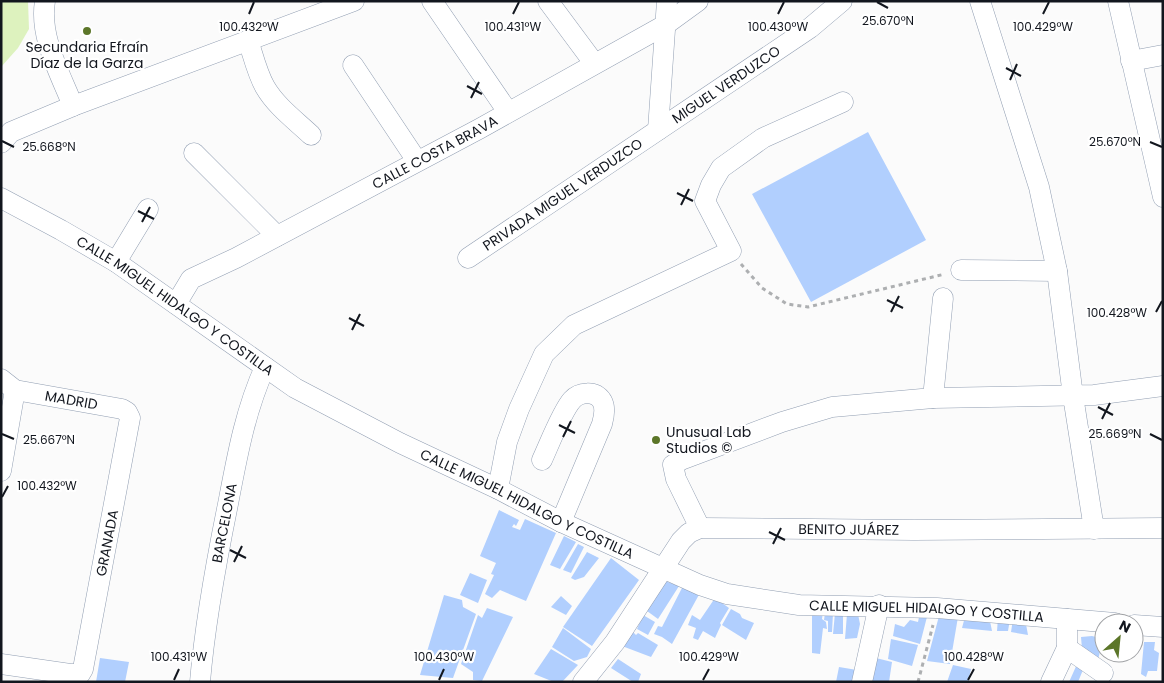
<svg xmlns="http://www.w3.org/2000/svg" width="1164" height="683" viewBox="0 0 1164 683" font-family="Poppins,sans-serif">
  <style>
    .green { fill: #ddf2be }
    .building { fill: #b1cffe }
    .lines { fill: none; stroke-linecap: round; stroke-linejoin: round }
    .minor-casing { stroke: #919eb2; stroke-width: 21 }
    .path { stroke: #adafb1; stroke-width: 3; stroke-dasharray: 4 4; stroke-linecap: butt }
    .minor { stroke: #fff; stroke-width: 20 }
    .ticks { fill: none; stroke: #12161e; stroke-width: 2 }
    .poi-dot { fill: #5c7629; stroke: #fff; stroke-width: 2 }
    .labels { text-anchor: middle; stroke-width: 4.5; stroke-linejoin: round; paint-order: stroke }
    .poi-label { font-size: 14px; fill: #12161e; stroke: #fff }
    .street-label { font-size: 14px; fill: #12161e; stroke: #fff }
    .ticks-label { font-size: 12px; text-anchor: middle; fill: #12161e; stroke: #fff; stroke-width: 4.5; stroke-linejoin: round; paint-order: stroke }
  </style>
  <rect width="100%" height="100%" fill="#fbfbfb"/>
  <path class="green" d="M1,1H28L29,29L18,48L1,67Z"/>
  <path class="building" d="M868,132L926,240L811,302L752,194Z
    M499,510L519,520L516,526L514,524L512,527L520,530L525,519L556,533L526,601L500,590L492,598L485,594L494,575L491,574L496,563L480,556Z
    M564,536L576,542L560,569L550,565Z
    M578,544L584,547L571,573L563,570Z
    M587,552L599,558L584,577L575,580L571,578Z
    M611,558L639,580L592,646L563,627Z
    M470,573L487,580L478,603L460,595Z
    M665,581L679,586L658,619L647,611Z
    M684,584L701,591L672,644L662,637L654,634L658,626L662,627Z
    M444,595L462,600L463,607L476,614L453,678L420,675Z
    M561,596L572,606L566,615L551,607Z
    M715,598L729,608L720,623L721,625L715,638L703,631L698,640L693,638L696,628L688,625L692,615L700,620Z
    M487,608L513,617L482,681L473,680V672L461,664L478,615L482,618Z
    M731,609L740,614L742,618L754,623L746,640L722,625Z
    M812,611L823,612L822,619L826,622L827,629L823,628L820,654L812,653Z
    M920,612L928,613L920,644L893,636L895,624L904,627L910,620L918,622Z
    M825,613H833L832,632H828V621L824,620Z
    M835,613H843V634H833Z
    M966,613L989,616L992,631L962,628Z
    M847,614H858L860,624L857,638L845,639Z
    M643,615L655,622L648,635L637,629Z
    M939,616L958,617L950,664L927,661Z
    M998,618L1010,619L1008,631H997Z
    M1013,619H1025L1028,635L1011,632Z
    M563,628L591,649L587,657L574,661L552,647Z
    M632,631L636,635L638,633L658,645L651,657L622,646Z
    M1092,636L1103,639L1098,660L1082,649L1081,637Z
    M891,639L918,645L912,666L888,659Z
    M1144,642H1155L1154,650L1159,653L1157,671H1148L1146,677L1141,674Z
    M551,649L578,665L562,682H554L534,674Z
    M100,658L129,662L125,682H96Z
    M876,658L892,662L889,682H869Z
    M618,659L641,674L638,682H633L611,668Z
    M1078,662L1085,665L1078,682H1069Z
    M953,665L971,669L968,682H947Z
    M839,667L857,670L853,682H836Z"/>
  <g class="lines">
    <defs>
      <g id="minor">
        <path d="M45,1C39,37 60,73 73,106"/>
        <path d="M432,1L508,112"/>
        <path d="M548,1L594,63"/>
        <path d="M980,1L1039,187L1057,271L1073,396L1094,529"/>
        <path d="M1118,1L1163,197"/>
        <path d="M248,40C253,55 257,73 265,87C276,106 295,120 311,135"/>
        <path d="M1131,61L1163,55"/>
        <path d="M353,65L417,161"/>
        <path d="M658,130L667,1"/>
        <path d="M1,143L11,132L73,106L354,1"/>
        <path d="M194,153L277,236"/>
        <path id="s1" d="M1,198L61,230L116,262L295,388L400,443L498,489L561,522L700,585L727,594L799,605L937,608L1115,623"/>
        <path id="s2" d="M468,258L810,28L842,1"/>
        <path d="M116,262L148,209"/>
        <path d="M961,270L1057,271"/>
        <path id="s3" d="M176,304L191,279L236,258L479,129L665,25L698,1"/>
        <path id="s4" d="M1,379L15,390L122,409L127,412L130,418L83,669L80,674H70L1,664"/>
        <path d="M933,398L943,298"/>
        <path d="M542,460C549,445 562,411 572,400C579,392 595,390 602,401C606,408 604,417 602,424L561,522"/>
        <path d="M1,471L15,390"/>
        <path d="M498,489L507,442L519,409L544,354L574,325L731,251L705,201L711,185L721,168L763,138L843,102"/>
        <path d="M700,528L676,479L673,465L681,460L782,422L832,407L933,398L1094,395L1163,386"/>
        <path d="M1134,625L1163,627"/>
        <path d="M1067,648L1103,673"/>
        <path id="s5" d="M200,682C205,622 216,563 228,504C237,457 245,411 265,367"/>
        <path id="s6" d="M583,682L615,642L681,541L689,533L700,528L914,530L1163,528"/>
        <path d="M862,682L879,605"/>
        <path d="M1051,682L1067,648V619"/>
      </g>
    </defs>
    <use href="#minor" class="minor-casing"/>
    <path class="path" d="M741,264L762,288L787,304L808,307L945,274
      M918,682L933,625"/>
    <use href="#minor" class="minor"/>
  </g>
  <path class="ticks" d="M877,2L888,8M249,14L254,2M513,14L519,2M778,14L784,2M1043,14L1049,2M1006,68L1021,76M1010,80L1017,64M467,86L482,94M471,98L479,82M2,141L14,147M1150,142L1162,147M677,193L693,201M681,205L689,189M138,211L154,219M142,222L150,207M887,300L903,308M891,312L899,296M1156,312L1162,301M349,318L364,326M352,330L360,314M1098,407L1113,415M1102,419L1110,403M559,425L575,433M2,434L14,439M1150,434L1162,440M563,437L571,421M2,497L8,486M769,532L785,540M773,544L781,528M230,550L246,558M234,562L242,546M174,680L179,669M439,680L444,669M703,680L709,669M968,680L974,669"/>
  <g class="poi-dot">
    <circle cx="87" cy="31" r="5"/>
    <circle cx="656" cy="440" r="5"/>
  </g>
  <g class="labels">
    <g class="poi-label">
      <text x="87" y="52">Secundaria Efraín<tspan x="87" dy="16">Díaz de la Garza</tspan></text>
      <text x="666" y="437" text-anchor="start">Unusual Lab<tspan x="666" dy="16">Studios ©</tspan></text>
    </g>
    <g class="street-label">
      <text dy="5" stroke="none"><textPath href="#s2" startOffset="311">MIGUEL VERDUZCO</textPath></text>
      <text dy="5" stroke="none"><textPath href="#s3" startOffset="304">CALLE COSTA BRAVA</textPath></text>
      <text dy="5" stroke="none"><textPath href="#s2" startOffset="114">PRIVADA MIGUEL VERDUZCO</textPath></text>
      <text dy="5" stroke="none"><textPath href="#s1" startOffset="205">CALLE MIGUEL HIDALGO Y COSTILLA</textPath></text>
      <text dy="5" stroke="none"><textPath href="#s4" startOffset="75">MADRID</textPath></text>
      <text dy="5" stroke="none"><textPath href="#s1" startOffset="610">CALLE MIGUEL HIDALGO Y COSTILLA</textPath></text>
      <text dy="5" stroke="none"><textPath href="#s5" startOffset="161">BARCELONA</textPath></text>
      <text dy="5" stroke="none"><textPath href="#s6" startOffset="344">BENITO JUÁREZ</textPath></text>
      <text transform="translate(107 543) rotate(-79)" y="5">GRANADA</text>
      <text dy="5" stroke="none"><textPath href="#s1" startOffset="1030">CALLE MIGUEL HIDALGO Y COSTILLA</textPath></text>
    </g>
  </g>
  <g class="ticks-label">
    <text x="888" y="25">25.670°N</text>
    <text x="249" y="31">100.432°W</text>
    <text x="513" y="31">100.431°W</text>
    <text x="778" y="31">100.430°W</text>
    <text x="1043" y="31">100.429°W</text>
    <text x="1115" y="146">25.670°N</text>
    <text x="49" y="151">25.668°N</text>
    <text x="1117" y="317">100.428°W</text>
    <text x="1115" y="438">25.669°N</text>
    <text x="49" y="444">25.667°N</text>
    <text x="47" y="490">100.432°W</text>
    <text x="179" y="661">100.431°W</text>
    <text x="444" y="661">100.430°W</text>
    <text x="709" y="661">100.429°W</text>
    <text x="974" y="661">100.428°W</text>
  </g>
  <rect width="1164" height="683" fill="none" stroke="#12161e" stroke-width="5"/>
  <g transform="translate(1119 638) rotate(27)"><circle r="24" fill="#ffffff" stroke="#a0a2a5"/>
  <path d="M0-4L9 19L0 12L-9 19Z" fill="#5c7629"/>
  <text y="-8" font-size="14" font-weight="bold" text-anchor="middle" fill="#12161e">N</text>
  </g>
</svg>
